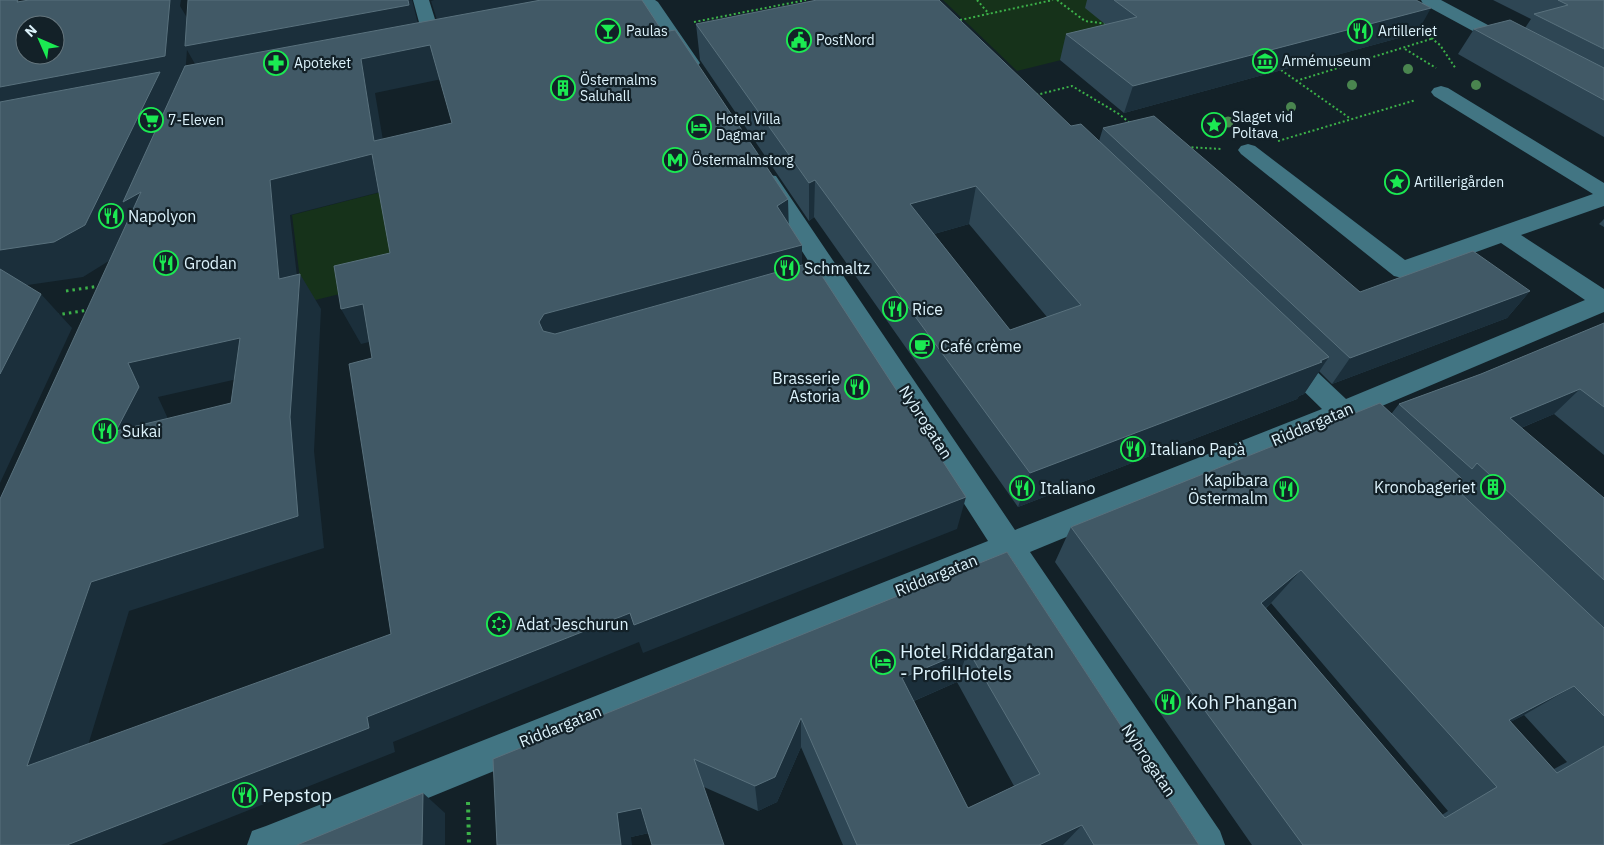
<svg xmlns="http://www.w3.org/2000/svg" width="1604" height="845" viewBox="0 0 1604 845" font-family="'IBM Plex Sans',sans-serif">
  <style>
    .green { fill: #16321a }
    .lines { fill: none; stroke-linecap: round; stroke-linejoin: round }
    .path-far2 { stroke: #3cb149; stroke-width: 2; stroke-dasharray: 2 2.5; stroke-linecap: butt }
    .path-far1 { stroke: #3cb149; stroke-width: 3; stroke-dasharray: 2.5 4; stroke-linecap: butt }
    .path { stroke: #3cb149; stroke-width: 4; stroke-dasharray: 3 4.5; stroke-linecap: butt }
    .minor { fill: #427583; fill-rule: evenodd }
    .tree { fill: #4a854f }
    .wall { fill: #2e4654; fill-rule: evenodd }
    .shaded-wall { fill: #1b2f3b }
    .building { fill: #415966; stroke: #59717d; fill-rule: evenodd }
    .labels { text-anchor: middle; stroke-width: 4.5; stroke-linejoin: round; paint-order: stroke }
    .far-poi-label { font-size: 14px; fill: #ddf3fc; stroke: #132128; text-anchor: start }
    .poi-label { font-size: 16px; fill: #ddf3fc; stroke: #132128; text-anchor: start }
    .street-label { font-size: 16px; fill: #ddf3fc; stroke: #132128 }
    .near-poi-label { font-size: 19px; fill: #ddf3fc; stroke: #132128; text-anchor: start }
  </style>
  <rect width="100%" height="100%" fill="#132128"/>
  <path class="green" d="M943,0H1302L1017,71Z
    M385,191L401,279L303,303L292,215Z"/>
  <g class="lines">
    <path class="path-far2" d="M977,0L989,14
      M1057,0L1085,21L1108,24
      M960,20L1053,0
      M694,22L806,0
      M1417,27L1440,45L1456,69
      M1405,49L1436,68
      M1281,70L1351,119
      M1296,81L1434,38
      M1036,95L1072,86L1119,114L1131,124
      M1278,141L1416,100
      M1187,147L1221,149"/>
    <path class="path-far1" d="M66,291L100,286
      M56,315L89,310"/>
    <path class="path" d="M468,802L469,845"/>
    <path class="minor" d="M413,0H429L444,48L441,52L435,53L429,52L426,48Z
      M637,0H655L658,2L700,63L697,67L691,68L685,67L646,9Z
      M1421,0H1441L1518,41L1521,45L1518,49L1512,50L1506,49L1423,4Z
      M1441,86L1448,88L1604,183V206L1521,235L1604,289V312L1363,414L1368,423L1364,431C1353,434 1347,433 1338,425L1030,552L1220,831L1225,845H1184L1003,563L313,845H247L252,831L266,826L988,541L757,181L760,176L768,175L776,176L1015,530L1322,409L1277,365L1273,358L1277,351L1286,349L1295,351L1346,399L1585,300L1501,243L1410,276L1402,278L1394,276L1241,154L1238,150L1241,146L1248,144L1255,146L1405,260L1593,194L1434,96L1431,92L1434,88Z"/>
  </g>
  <g class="tree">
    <circle cx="1408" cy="69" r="5"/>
    <circle cx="1352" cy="85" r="5"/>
    <circle cx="1476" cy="85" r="5"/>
    <circle cx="1291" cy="107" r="5"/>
    <circle cx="1228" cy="122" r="5.5"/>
  </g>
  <path class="wall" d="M1087,0H1416L1417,33L1124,113L1060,60L1066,34L1106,25L1085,8Z
    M1493,0H1604V137L1458,54L1474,29L1525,28L1531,19Z
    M696,24L1071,126L1099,141L1103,128L1360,292L1530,291L1507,318L1332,384L1319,371L1304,394L1299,396L1297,399L1018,507L814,217L809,221L700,60ZM969,224L1047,317L1010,330L934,234Z
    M1604,219V227L1599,224Z
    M1604,323V455L1554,414L1521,428L1604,498V845H1252L1055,562L1071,527L1392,413L1399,404L1481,374ZM1271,603L1448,811L1442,815L1266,608ZM1524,715L1567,762L1554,769L1510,722Z
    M1007,552L1199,845H843L801,747L777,802L758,811L704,787L649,833L631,837L497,845ZM957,682L1014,786L968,808L914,701Z"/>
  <path class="shaded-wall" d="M167,0H181L180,6L189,21L412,0L423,44L207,85L187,50L184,89L172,92L180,106L112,259L83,277L7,288L0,280V87Z
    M434,0H608L443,39L431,1Z
    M1431,8L1417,33L1124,113L1133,86Z
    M430,45L442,79L375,93L389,176L374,141L361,59Z
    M372,154L388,190L290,215L299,294L300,274L321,309L314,451L324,548L129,611L75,788L27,766L91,582L290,417L279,279L270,180Z
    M815,180L814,217L809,221V183Z
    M976,186L969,224L906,242L910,204Z
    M788,199L789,234L777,206Z
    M802,245V280L550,357L539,322L544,314Z
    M1530,291L1507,318L1332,384L1350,358Z
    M41,294L72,328L0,483V374Z
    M363,304L381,339L361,344L341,309Z
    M240,338L264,373L158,397L169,421L116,431L128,363Z
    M1329,357L1304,394L1299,396L1297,399L1018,507L1030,473Z
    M1580,389L1554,414L1485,443L1510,418Z
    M966,497L957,529L643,653L639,642L393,742L395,752L161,845H67L367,717L630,613Z
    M1301,570L1271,603L1233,635L1261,603Z
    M968,650L957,682L895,709L902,678Z
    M1574,686L1524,715L1461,748L1509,720Z
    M801,718V747L777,802L758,811L755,786Z
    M423,793L445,813V845H422Z
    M641,808L653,832L631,837L632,845H621L617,813Z
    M1082,825L1063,845H1039Z"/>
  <path class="building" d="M0,0H18L17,2L29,0H170L165,56L0,87ZM25,25H55V55H25Z
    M188,0H408L409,5L185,46Z
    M541,0H642L663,32L675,30L788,199L777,206L802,245L544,314L539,322L543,331L555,334L813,262L966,497L634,625L630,613L367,717L369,728L67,845H0V499L141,192L123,202L185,66ZM430,45L452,123L374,141L361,59ZM372,154L390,253L334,266L341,309L363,304L372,358L349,364L391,634L27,766L91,582L298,516L290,417L300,274L279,279L270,180ZM240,338L231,403L116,431L139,387L128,363Z
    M817,0H939L1071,126L1081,124L1329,357L1320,361L1322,362L1030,473L815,180L809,183L696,24ZM976,186L1081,305L1010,330L910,204Z
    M1114,0H1416L1431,8L1133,86L1066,34L1137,17Z
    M1558,0H1604V49L1534,14L1568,5Z
    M1510,20L1604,68V100L1474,29Z
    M160,72L85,225L54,242L0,250V102Z
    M1154,116L1360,292L1473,251L1530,291L1350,358L1103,128Z
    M0,269L41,294L0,374Z
    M1604,323V407L1580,389L1510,418L1604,498V580L1477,463L1472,469L1399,404L1481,374Z
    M1380,403L1462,479L1454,487L1604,628V716L1574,686L1509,720L1557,773L1604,746V845H1303L1071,527ZM1301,570L1497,787L1445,818L1261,603Z
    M1007,552L1199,845H1094L1082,825L1039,845H857L801,718L775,777L755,786L694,759L724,845H652L641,808L617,813L621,845H497L493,759ZM968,650L1040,774L968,808L902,678Z
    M423,793L422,845H297Z"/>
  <defs>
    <symbol id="bar-ring" viewBox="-11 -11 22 22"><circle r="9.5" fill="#132128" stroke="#1bea52" stroke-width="1.5"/><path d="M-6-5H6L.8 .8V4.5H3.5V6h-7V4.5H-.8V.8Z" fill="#1bea52"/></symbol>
    <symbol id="restaurant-ring" viewBox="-11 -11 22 22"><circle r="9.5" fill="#132128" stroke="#1bea52" stroke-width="1.5"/><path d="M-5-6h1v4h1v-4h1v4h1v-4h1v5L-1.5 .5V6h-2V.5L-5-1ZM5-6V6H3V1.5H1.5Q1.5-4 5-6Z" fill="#1bea52"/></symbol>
    <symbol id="civic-ring" viewBox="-11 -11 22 22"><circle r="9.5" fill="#132128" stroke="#1bea52" stroke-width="1.5"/><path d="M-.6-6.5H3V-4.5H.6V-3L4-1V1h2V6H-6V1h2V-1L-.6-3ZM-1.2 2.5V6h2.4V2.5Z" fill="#1bea52"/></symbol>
    <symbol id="museum-ring" viewBox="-11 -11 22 22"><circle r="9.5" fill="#132128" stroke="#1bea52" stroke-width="1.5"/><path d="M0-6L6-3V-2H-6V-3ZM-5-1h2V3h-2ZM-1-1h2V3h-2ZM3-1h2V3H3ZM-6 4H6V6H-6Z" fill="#1bea52"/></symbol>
    <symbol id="pharmacy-ring" viewBox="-11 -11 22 22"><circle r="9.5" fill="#132128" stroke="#1bea52" stroke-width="1.5"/><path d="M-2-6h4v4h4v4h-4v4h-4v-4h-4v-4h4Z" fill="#1bea52"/></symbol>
    <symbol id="building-ring" viewBox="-11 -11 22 22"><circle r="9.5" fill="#132128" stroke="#1bea52" stroke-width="1.5"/><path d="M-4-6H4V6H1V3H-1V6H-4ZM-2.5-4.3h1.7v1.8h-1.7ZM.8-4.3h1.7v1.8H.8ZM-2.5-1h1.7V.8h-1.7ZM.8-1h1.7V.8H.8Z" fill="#1bea52"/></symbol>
    <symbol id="supermarket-ring" viewBox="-11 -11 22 22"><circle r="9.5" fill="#132128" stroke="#1bea52" stroke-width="1.5"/><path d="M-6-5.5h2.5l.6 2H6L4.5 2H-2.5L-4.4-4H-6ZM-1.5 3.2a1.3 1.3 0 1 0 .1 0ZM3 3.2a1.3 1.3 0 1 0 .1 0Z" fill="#1bea52"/></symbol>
    <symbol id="sight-ring" viewBox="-11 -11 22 22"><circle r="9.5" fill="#132128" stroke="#1bea52" stroke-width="1.5"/><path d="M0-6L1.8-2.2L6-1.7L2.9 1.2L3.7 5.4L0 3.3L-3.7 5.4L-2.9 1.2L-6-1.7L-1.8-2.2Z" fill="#1bea52"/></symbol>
    <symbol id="hotel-ring" viewBox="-11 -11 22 22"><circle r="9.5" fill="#132128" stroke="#1bea52" stroke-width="1.5"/><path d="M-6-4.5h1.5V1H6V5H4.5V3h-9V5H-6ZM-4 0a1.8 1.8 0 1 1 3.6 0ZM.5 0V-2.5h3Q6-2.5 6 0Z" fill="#1bea52"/></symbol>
    <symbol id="metro-ring" viewBox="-11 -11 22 22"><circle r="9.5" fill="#132128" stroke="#1bea52" stroke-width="1.5"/><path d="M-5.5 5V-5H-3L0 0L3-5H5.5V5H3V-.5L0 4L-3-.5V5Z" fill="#1bea52"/></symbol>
    <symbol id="cafe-ring" viewBox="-11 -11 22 22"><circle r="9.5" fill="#132128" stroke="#1bea52" stroke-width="1.5"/><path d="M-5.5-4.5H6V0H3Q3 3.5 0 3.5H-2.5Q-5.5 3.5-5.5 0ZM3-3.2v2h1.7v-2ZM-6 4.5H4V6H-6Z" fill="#1bea52"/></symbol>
    <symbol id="synagogue-ring" viewBox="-11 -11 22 22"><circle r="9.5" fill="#132128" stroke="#1bea52" stroke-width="1.5"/><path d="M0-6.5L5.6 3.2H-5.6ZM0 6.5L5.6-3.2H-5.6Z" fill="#1bea52"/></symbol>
  </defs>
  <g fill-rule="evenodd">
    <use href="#bar-ring" x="594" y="17" width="28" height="28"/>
    <use href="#restaurant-ring" x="1346" y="17" width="28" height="28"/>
    <use href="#civic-ring" x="785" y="26" width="28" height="28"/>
    <use href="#museum-ring" x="1251" y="47" width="28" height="28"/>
    <use href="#pharmacy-ring" x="262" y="49" width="28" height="28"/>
    <use href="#building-ring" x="549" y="74" width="28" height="28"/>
    <use href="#supermarket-ring" x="137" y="106" width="28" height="28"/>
    <use href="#sight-ring" x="1200" y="111" width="28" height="28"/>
    <use href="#hotel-ring" x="685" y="113" width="28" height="28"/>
    <use href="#metro-ring" x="661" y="146" width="28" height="28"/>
    <use href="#sight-ring" x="1383" y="168" width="28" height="28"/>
    <use href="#restaurant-ring" x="97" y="202" width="28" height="28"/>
    <use href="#restaurant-ring" x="152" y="249" width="28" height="28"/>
    <use href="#restaurant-ring" x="773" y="254" width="28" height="28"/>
    <use href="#restaurant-ring" x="881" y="295" width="28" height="28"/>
    <use href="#cafe-ring" x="908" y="332" width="28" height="28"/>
    <use href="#restaurant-ring" x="843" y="373" width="28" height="28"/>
    <use href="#restaurant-ring" x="91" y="417" width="28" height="28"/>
    <use href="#restaurant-ring" x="1119" y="435" width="28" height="28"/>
    <use href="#building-ring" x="1479" y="473" width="28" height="28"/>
    <use href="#restaurant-ring" x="1008" y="474" width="28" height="28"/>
    <use href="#restaurant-ring" x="1272" y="475" width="28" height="28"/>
    <use href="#synagogue-ring" x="485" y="610" width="28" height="28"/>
    <use href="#hotel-ring" x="869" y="648" width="28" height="28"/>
    <use href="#restaurant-ring" x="1154" y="688" width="28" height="28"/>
    <use href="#restaurant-ring" x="231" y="781" width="28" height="28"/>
  </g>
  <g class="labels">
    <g class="far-poi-label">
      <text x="626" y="36">Paulas</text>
      <text x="1378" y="36">Artilleriet</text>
      <text x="816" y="45">PostNord</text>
      <text x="1282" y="66">Armémuseum</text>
      <text x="294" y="68">Apoteket</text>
      <text x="580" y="85">Östermalms<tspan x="580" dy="16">Saluhall</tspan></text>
      <text x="1232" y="122">Slaget vid<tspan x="1232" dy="16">Poltava</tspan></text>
      <text x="716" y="124">Hotel Villa<tspan x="716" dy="16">Dagmar</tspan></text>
      <text x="168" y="125">7-Eleven</text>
      <text x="692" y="165">Östermalmstorg</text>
      <text x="1414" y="187">Artillerigården</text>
    </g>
    <g class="poi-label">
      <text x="128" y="222">Napolyon</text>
      <text x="184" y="269">Grodan</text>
      <text x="804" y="274">Schmaltz</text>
      <text x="912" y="315">Rice</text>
      <text x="940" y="352">Café crème</text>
      <text x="840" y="384" text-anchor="end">Brasserie<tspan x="840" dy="18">Astoria</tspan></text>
      <text x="122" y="437">Sukai</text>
      <text x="1150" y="455">Italiano Papà</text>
      <text x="1268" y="486" text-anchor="end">Kapibara<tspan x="1268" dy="18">Östermalm</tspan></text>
      <text x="1476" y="493" text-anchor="end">Kronobageriet</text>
      <text x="1040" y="494">Italiano</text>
      <text x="516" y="630">Adat Jeschurun</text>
    </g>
    <g class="street-label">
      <text transform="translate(926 422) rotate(57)" y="6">Nybrogatan</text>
      <text transform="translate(1312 424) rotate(-23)" y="6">Riddargatan</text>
      <text transform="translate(936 575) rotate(-22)" y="6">Riddargatan</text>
      <text transform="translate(560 726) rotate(-22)" y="6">Riddargatan</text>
      <text transform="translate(1149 760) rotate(56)" y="6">Nybrogatan</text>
    </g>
    <g class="near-poi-label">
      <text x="900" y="658">Hotel Riddargatan<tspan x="900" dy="22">- ProfilHotels</tspan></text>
      <text x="1186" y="709">Koh Phangan</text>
      <text x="262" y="802">Pepstop</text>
    </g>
  </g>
  <g transform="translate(40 40) rotate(315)"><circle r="24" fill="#132128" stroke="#64757d"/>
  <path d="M0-4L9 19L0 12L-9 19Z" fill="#1bea52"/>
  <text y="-8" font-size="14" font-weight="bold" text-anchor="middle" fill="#ddf3fc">N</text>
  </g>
</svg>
